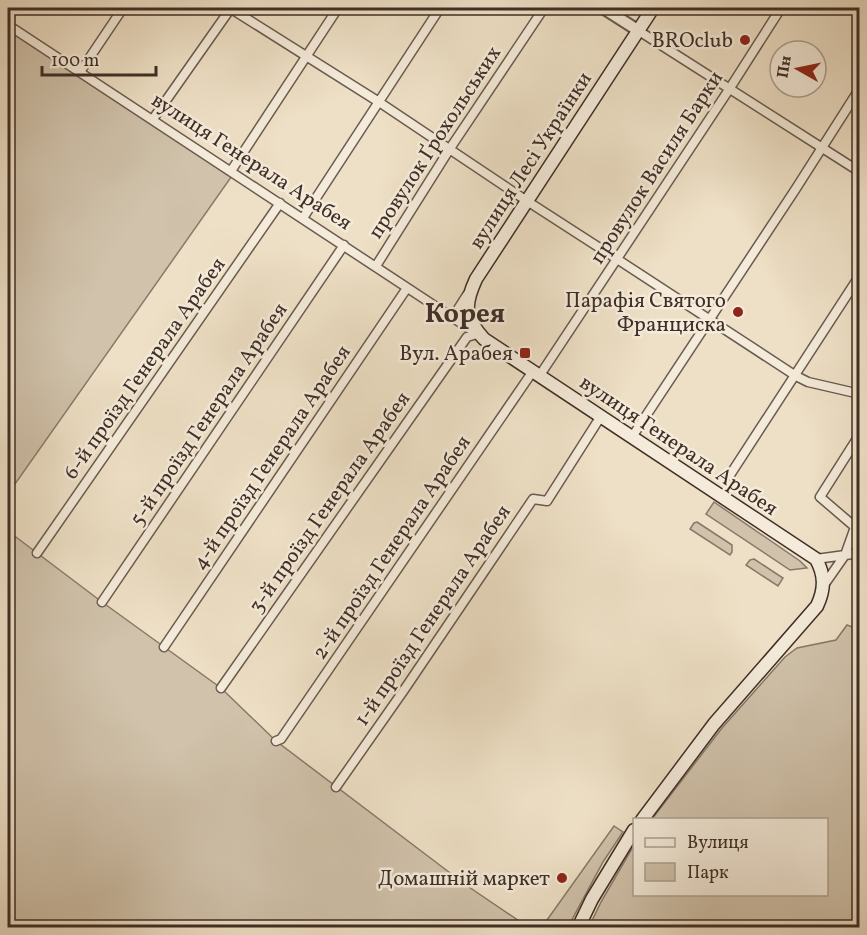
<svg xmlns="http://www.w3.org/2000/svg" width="867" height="935" viewBox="0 0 867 935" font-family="Vollkorn,serif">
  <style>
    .green { fill: #d0c2ab; stroke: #887869; stroke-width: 1.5 }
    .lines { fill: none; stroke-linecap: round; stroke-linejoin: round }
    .minor-casing { stroke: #6b5a4f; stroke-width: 11 }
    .tertiary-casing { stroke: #6b5a4f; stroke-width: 14 }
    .secondary-casing { stroke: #3f2e27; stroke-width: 15 }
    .minor { stroke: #f4ebda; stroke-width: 8 }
    .tertiary { stroke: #f4ebda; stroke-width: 10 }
    .secondary { stroke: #f4ebda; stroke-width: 12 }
    .poi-dot { fill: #8f2418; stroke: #f4ebda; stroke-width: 2 }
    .labels { text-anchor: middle; stroke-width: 5; stroke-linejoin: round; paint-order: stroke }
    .poi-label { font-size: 21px; fill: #3f2e27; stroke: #f4ebda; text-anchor: end }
    .street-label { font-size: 21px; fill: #3f2e27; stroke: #f4ebda }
    .district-label { font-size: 27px; font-weight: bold; fill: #3f2e27; stroke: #f4ebda }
  </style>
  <rect width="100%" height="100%" fill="#eee0c6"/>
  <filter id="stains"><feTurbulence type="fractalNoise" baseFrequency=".00333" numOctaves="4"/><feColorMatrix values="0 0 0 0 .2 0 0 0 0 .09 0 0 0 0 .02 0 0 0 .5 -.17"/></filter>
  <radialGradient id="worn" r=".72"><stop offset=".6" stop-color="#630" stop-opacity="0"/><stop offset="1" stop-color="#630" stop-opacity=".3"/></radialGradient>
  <path class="green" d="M8,25L234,173L8,494Z
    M714,502L800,561L807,568L790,570L706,514Z
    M697,522L732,545V552L730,555L690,529L694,523Z
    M8,531L102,602L221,688L276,741L466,885L528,927H8Z
    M754,559L783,578L778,586L746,565L750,560Z
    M847,625L860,630L859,927H589L601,902L634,845V894H826V820L652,819L722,728L785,657L797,648L836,640Z
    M614,826L623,832L603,862L568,927H542Z"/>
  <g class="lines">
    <defs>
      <path id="minor" d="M230,8L379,102L527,201L617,259L796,376L808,382L860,394
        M8,18L14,8
        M8,25L476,333
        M639,31L860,172
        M80,72L123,8
        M153,119L231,8
        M231,171L338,8
        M303,218L440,8
        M376,266L449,150L544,8
        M453,317L467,295
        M540,375L730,88L781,8
        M632,437L795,190L860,88
        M730,475L860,275
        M855,527L820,497L860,434
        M37,553L280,203
        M816,559L860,553
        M824,585L845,555L855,527L860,520
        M102,602L344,245
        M164,647L407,288
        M221,688L467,337L477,334
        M276,741L281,739L533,371
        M336,787L404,690L533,499L547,501L601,416"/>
      <path id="tertiary" d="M603,8L639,31"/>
      <path id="secondary" d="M642,820L714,724L817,606C825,589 825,575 816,559L484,339C464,317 464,305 476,279L653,8
        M578,928L592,899L634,830"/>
    </defs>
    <use href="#minor" class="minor-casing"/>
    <use href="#tertiary" class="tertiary-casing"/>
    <use href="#secondary" class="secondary-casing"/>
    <use href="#minor" class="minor"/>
    <use href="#tertiary" class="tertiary"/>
    <use href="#secondary" class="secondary"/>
  </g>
  <g class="poi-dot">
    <circle cx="745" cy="40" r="6"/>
    <circle cx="738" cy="312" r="6"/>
    <rect x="519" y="347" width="12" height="12" rx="3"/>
    <circle cx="562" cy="878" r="6"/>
  </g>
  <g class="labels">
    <g class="poi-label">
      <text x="733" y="47">BROclub</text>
      <text x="726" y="307">Парафія Святого<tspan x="726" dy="24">Франциска</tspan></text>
      <text x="513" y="360">Вул. Арабея</text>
      <text x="550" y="885">Домашній маркет</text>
    </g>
    <g class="street-label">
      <text transform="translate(434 142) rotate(-57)" y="7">провулок Ґрохольських</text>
      <text transform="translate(530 160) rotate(-57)" y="7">вулиця Лесі Українки</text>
      <text transform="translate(252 161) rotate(33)" y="7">вулиця Генерала Арабея</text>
      <text transform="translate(656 167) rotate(-57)" y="7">провулок Василя Барки</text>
      <text transform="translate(144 368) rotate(-55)" y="7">6-й проїзд Генерала Арабея</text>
      <text transform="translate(208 414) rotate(-56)" y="7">5-й проїзд Генерала Арабея</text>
      <text transform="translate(679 445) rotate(34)" y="7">вулиця Генерала Арабея</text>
      <text transform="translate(271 457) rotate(-56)" y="7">4-й проїзд Генерала Арабея</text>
      <text transform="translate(329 502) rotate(-55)" y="7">3-й проїзд Генерала Арабея</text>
      <text transform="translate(391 547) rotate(-56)" y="7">2-й проїзд Генерала Арабея</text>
      <text transform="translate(432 615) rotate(-56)" y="7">1-й проїзд Генерала Арабея</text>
    </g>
    <g class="district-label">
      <text x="465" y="322">Корея</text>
    </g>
  </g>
  <rect width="867" height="935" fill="none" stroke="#eee0c6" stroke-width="30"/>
  <rect x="9" y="9" width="849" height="917" fill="none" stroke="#3f2e27" stroke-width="3"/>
  <rect x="15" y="15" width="837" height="905" fill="none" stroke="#3f2e27" stroke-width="1.5"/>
  <rect x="633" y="818" width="195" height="78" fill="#f4ebda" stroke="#ac9f92" stroke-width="1.5"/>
  <rect x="645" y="838" width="30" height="9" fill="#f4ebda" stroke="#ac9f92" stroke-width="1.5"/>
  <text x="687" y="848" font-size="18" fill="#3f2e27">Вулиця</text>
  <rect x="645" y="863" width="30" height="18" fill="#d0c2ab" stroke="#ac9f92" stroke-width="1.5"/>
  <text x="687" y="878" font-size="18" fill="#3f2e27">Парк</text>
  <g transform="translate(798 69) rotate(279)"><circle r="28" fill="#f4ebda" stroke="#ac9f92" stroke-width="1.5"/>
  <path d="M0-4.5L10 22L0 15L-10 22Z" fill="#8f2418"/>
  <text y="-9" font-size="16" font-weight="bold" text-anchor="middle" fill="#3f2e27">Пн</text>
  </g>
  <path d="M42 66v9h114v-9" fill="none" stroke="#3f2e27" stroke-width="3"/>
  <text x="51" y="66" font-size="18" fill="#3f2e27" stroke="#f4ebda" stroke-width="4.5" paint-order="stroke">100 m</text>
  <rect width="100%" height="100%" filter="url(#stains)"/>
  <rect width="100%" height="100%" fill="url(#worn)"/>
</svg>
